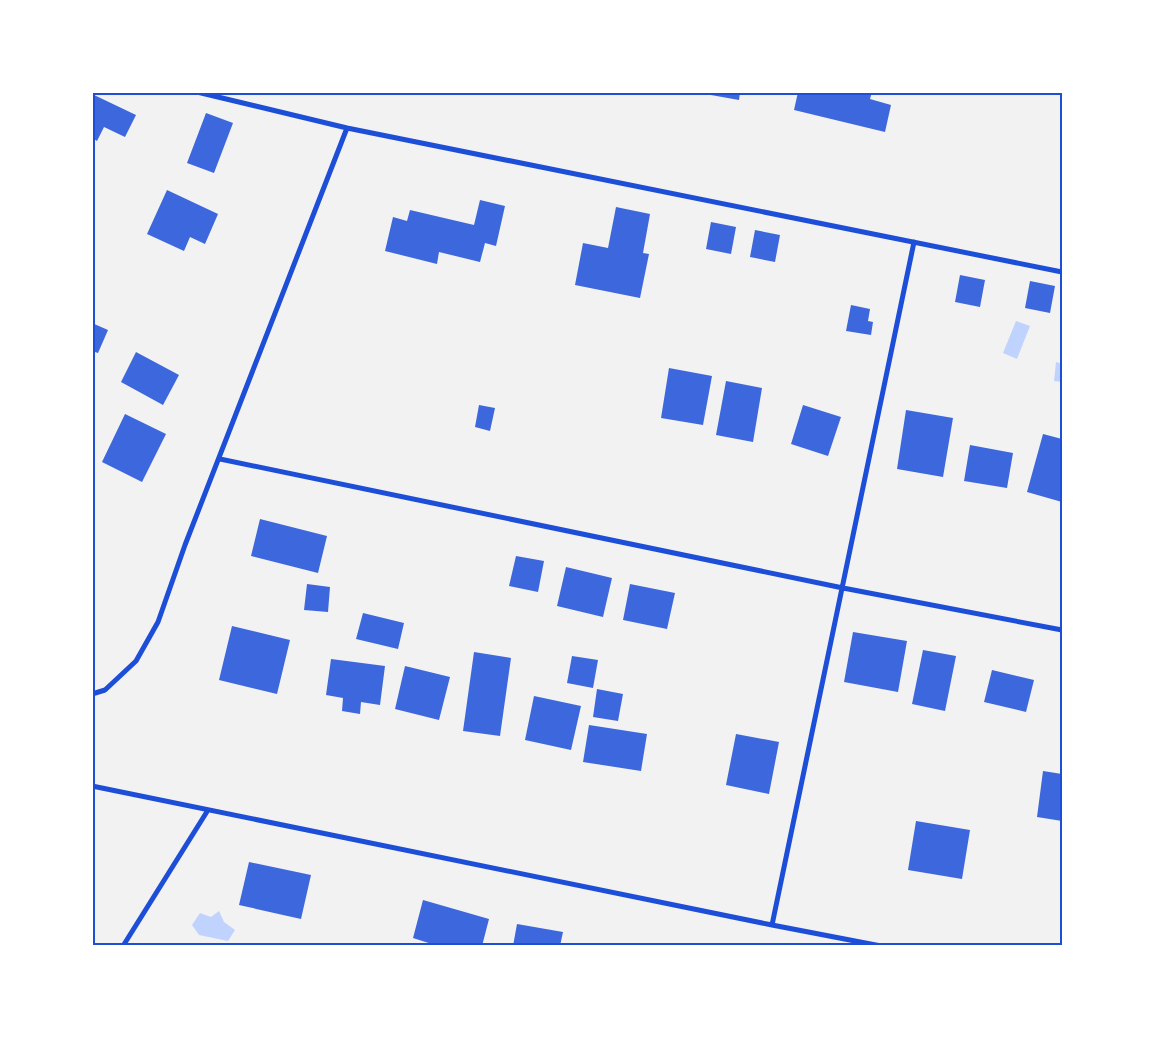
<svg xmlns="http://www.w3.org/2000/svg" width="1155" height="1038" viewBox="0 0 1155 1038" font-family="'Roboto Condensed',sans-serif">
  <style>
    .water { fill: #bfd3fe }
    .building { fill: #3d67dc }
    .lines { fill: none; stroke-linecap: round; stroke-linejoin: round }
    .minor { stroke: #1d4ed8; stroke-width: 5 }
    .neatline { fill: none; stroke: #1d4ed8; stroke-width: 2 }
  </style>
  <rect width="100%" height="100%" fill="#f2f2f2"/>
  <path class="water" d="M1016,321L1030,326L1017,359L1003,353Z
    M1056,362L1062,364V382L1054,381Z
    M219,911L224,922L235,930L228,941L199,935L192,925L200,913L211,917Z"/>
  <path class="building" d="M694,92H740L739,100Z
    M798,92H872L870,99L891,105L885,132L794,110Z
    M92,94L136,115L125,137L104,127L97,141L92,138Z
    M206,113L233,123L214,173L187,163Z
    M167,190L218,214L205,244L190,237L184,251L147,234Z
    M480,200L505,206L496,246L485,243L480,262L439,252L437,264L385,251L393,217L407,221L410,210L474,225Z
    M616,207L650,214L643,253L649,254L640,298L575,285L583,243L608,248Z
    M711,222L736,227L731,254L706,249Z
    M755,230L780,235L775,262L750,257Z
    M960,275L985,280L980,307L955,302Z
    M1030,281L1055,286L1050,313L1025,308Z
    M851,305L870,309L868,321L873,322L871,335L846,331Z
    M92,323L108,330L98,353L92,351Z
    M136,352L179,375L163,405L121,382Z
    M669,368L712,376L703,425L661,418Z
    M726,381L762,388L753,442L716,435Z
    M479,405L495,408L490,431L475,427Z
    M803,405L841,417L828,456L791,444Z
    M906,410L953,418L943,477L897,469Z
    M125,414L166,434L142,482L102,462Z
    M1043,434L1062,439V502L1027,492Z
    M970,445L1013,453L1007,488L964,481Z
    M260,519L327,536L318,573L251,556Z
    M516,556L544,561L538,592L509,586Z
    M566,567L612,578L603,617L557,606Z
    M307,584L330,587L328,612L304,610Z
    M630,584L675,593L667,629L623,620Z
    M363,613L404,623L398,649L356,639Z
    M232,626L290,640L277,694L219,680Z
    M853,632L907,641L898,692L844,682Z
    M923,650L956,656L945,711L912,704Z
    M474,652L511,658L500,736L463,731Z
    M572,656L598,660L593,688L567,683Z
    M331,659L385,666L380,705L361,702L360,714L342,711L343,698L326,695Z
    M405,666L450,677L439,720L395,709Z
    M992,670L1034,680L1026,712L984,702Z
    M597,689L623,694L618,721L593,717Z
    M534,696L581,706L571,750L525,740Z
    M589,725L647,734L641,771L583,762Z
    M736,734L779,742L769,794L726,785Z
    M1043,771L1062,774V821L1037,817Z
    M916,821L970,830L962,879L908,870Z
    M249,862L311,875L301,919L239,905Z
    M423,900L489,919L482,946H438L413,938Z
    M517,924L563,932L560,946H513Z"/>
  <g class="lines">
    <path class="minor" d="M197,92L347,128L1062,272
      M220,459L843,588L1062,630
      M92,694L105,690L136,661L158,622L185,545L347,128
      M92,786L772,925L881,946
      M772,925L914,242
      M123,946L208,810"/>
  </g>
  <rect width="1155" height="1038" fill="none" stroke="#ffffff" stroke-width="188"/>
  <rect x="94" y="94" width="967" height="850" class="neatline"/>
</svg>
